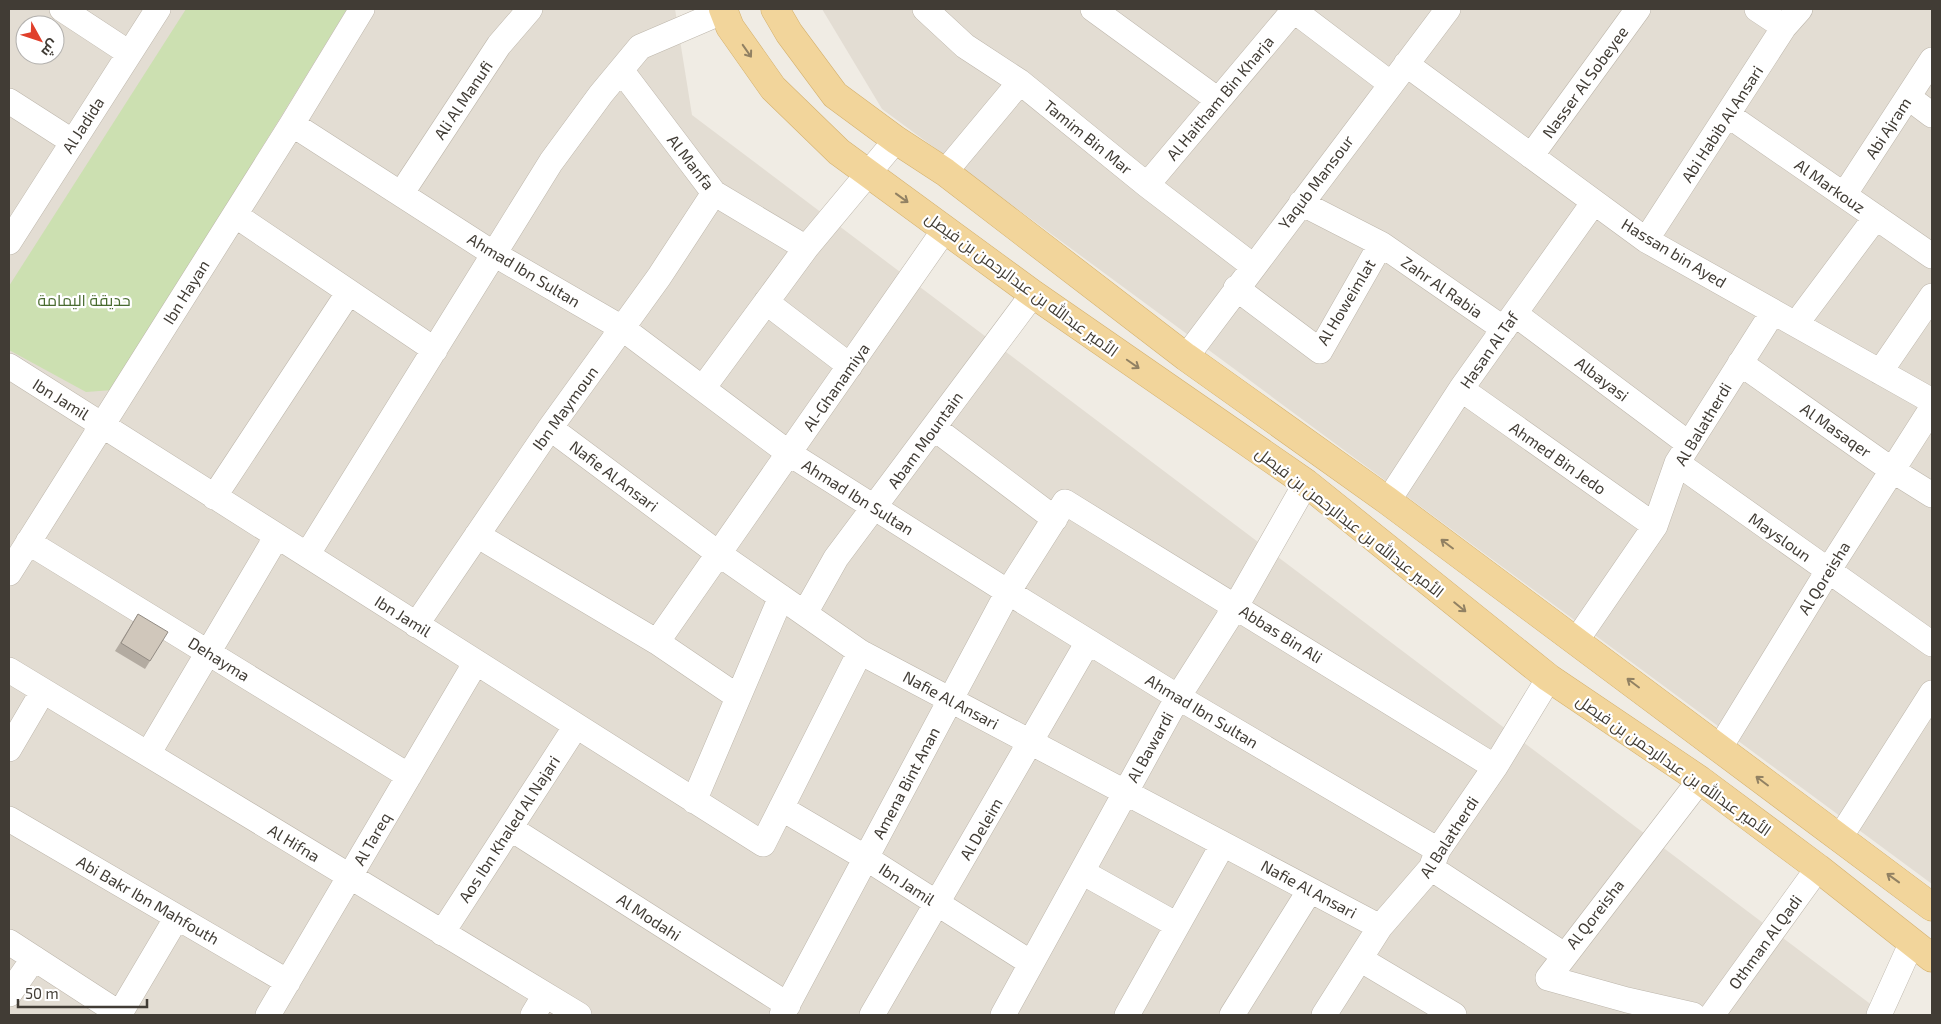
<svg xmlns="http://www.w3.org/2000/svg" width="1941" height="1024" viewBox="0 0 1941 1024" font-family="'Exo 2',Cairo,sans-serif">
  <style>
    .residential { fill: #e3ddd3; fill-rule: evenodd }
    .green { fill: #cce0b1 }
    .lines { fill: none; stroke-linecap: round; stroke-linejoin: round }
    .minor-casing { stroke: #bdb6ab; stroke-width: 26 }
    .major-casing { stroke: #d4b16e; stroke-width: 29 }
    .minor { stroke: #fff; stroke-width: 25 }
    .major { stroke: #f2d59b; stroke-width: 28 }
    .wall { fill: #b3aba1 }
    .building { fill: #d0c7bb; stroke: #928b83 }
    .oneway { stroke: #918163 }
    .labels { text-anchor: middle; stroke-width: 4.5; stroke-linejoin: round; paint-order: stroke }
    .street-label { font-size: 16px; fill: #413c35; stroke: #fff }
    .park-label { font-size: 16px; fill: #496b30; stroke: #fff }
  </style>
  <rect width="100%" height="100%" fill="#f0ece4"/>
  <path class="residential" d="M9,9H675L692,115L1885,1015H9ZM25,25H55V55H25Z
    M822,9H1932V884L882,109Z"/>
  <path class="green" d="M186,9H347L113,390L86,392L9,350V286Z"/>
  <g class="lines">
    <defs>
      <path id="minor" d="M62,9L129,53
        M925,9L965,46L1020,82L1147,185L1253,266
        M1093,9L1218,100
        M1292,9L1391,84
        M1757,9L1784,27
        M1406,64L1646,240L1932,401
        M621,70L714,193L806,248
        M1908,97L1932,115
        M9,101L73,142
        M1728,115L1932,256
        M292,124L494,254L622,328L790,454L1008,592L1178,697L1438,850
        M1531,156L1638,9
        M945,172L1020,82
        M1147,185L1294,10
        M401,194L499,45L530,9
        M1844,195L1932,60
        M235,215L435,350
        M1646,240L1784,27L1800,9
        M9,242L158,9
        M1381,244L1504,329
        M1236,288L1320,351L1381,244L1301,203
        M766,302L850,366
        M1515,314L1689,444
        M1796,324L1876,217
        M1186,357L1448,9
        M1740,363L1892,470L1932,495
        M9,366L763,844L860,652
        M1880,372L1932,296
        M703,388L806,248L896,140
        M1461,389L1655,526
        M550,428L719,554L860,652L1380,927
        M934,428L1055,519
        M1677,463L1932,644
        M214,497L349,292
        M1388,501L1461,389L1594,202
        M477,535L657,642L738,697
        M28,542L409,776
        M307,555L551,162L601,94L640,47L724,11
        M9,573L292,124L362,9
        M805,613L836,558L1033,294
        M416,625L550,428L659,277L714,193
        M1576,641L1655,526L1677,463L1773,312
        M657,642L945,229
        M9,670L579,1015
        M9,749L43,691
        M1719,749L1828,571L1932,408
        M148,754L277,536
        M694,801L781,597
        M781,808L866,858L1031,963
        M9,819L288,982
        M510,828L788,1005
        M1839,839L1932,693
        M1431,868L1564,955
        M1082,872L1177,925
        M442,933L576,726
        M9,942L120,1014
        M1360,959L1454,1015
        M9,994L34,958
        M119,1015L177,917
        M268,1015L476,662
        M533,1015L545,995
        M782,1015L1008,592L1065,502L1495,767
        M872,1015L1088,642
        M1003,1015L1178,697L1236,606L1306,483
        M1127,1015L1223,844
        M1232,1015L1310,890
        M1324,1015L1380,927L1431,868L1438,850L1495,767L1549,678
        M1693,1015L1627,1000L1548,978L1700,780
        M1712,1015L1818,868
        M1879,1015L1912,942"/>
      <path id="major" d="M723,9L730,27L773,88L839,152L1033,294L1306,483L1549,678L1700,780L1818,868L1932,958
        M775,9L789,33L835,95L896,140L945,172L1186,357L1388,501L1932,907"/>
    </defs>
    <use href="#minor" class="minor-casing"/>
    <use href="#major" class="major-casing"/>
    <use href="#minor" class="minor"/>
    <use href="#major" class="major"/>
  </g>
  <path class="wall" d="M138,614L150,661L145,669L115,651Z"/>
  <path class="building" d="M138,614L168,632L150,661L121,643Z"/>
  <defs><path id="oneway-shaft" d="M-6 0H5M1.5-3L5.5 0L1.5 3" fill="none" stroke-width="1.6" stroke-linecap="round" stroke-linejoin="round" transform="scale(1.25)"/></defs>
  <g class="oneway">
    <use href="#oneway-shaft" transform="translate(747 51) rotate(55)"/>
    <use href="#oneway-shaft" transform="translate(902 198) rotate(36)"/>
    <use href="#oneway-shaft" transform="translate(1133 364) rotate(35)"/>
    <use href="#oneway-shaft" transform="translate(1447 544) rotate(-143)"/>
    <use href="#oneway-shaft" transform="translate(1460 607) rotate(39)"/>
    <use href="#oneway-shaft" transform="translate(1633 683) rotate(-143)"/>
    <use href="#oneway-shaft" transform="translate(1762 781) rotate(-143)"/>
    <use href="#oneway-shaft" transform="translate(1893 878) rotate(-144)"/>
  </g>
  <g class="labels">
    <g class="street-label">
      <text transform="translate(1585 82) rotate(-54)" y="6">Nasser Al Sobeyee</text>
      <text transform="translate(1220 98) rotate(-50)" y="6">Al Haitham Bin Kharja</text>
      <text transform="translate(463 100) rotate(-56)" y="6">Ali Al Manufi</text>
      <text transform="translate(1722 124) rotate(-57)" y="6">Abi Habib Al Ansari</text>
      <text transform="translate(83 125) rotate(-57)" y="6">Al Jadida</text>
      <text transform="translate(1888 128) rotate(-57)" y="6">Abi Ajram</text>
      <text transform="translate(1088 137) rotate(39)" y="6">Tamim Bin Mar</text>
      <text transform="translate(691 162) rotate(52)" y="6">Al Manfa</text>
      <text transform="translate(1316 182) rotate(-53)" y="6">Yaqub Mansour</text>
      <text transform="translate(1830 186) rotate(35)" y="6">Al Markouz</text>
      <text transform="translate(1674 253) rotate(31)" y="6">Hassan bin Ayed</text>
      <text transform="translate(524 270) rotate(31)" y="6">Ahmad Ibn Sultan</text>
      <text transform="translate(1022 284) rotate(36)" y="6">الأمير عبدالله بن عبدالرحمن بن فيصل</text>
      <text transform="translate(1442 287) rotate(35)" y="6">Zahr Al Rabia</text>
      <text transform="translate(186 292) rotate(-58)" y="6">Ibn Hayan</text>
      <text transform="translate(1346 302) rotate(-59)" y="6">Al Howeimlat</text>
      <text transform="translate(1489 350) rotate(-55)" y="6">Hasan Al Taf</text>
      <text transform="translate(1602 379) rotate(37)" y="6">Albayasi</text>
      <text transform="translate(836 387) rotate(-55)" y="6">Al-Ghanamiya</text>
      <text transform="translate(61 399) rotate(32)" y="6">Ibn Jamil</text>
      <text transform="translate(565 408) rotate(-54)" y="6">Ibn Maymoun</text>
      <text transform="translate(1703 424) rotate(-59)" y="6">Al Balatherdi</text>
      <text transform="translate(1836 430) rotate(35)" y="6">Al Masaqer</text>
      <text transform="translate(925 440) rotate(-54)" y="6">Abam Mountain</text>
      <text transform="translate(1558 458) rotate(35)" y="6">Ahmed Bin Jedo</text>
      <text transform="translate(614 476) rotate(37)" y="6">Nafie Al Ansari</text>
      <text transform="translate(858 497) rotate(32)" y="6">Ahmad Ibn Sultan</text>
      <text transform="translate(1350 522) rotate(38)" y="6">الأمير عبدالله بن عبدالرحمن بن فيصل</text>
      <text transform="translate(1780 537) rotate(35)" y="6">Maysloun</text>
      <text transform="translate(1824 578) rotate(-58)" y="6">Al Qoreisha</text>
      <text transform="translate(403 616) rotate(32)" y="6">Ibn Jamil</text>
      <text transform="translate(1281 634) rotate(32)" y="6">Abbas Bin Ali</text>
      <text transform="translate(219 659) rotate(32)" y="6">Dehayma</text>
      <text transform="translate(951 700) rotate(28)" y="6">Nafie Al Ansari</text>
      <text transform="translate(1202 711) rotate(31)" y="6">Ahmad Ibn Sultan</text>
      <text transform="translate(1150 747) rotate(-61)" y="6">Al Bawardi</text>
      <text transform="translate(1674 765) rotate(35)" y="6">الأمير عبدالله بن عبدالرحمن بن فيصل</text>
      <text transform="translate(906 783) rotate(-62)" y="6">Amena Bint Anan</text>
      <text transform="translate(509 829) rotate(-57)" y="6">Aos Ibn Khaled Al Najari</text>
      <text transform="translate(981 829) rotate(-60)" y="6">Al Deleim</text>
      <text transform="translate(1449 837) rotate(-57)" y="6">Al Balatherdi</text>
      <text transform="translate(372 839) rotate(-60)" y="6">Al Tareq</text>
      <text transform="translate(294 843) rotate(31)" y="6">Al Hifna</text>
      <text transform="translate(907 884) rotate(33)" y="6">Ibn Jamil</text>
      <text transform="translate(1309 889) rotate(28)" y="6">Nafie Al Ansari</text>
      <text transform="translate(148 900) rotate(30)" y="6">Abi Bakr Ibn Mahfouth</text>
      <text transform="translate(1595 914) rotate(-52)" y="6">Al Qoreisha</text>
      <text transform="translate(649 917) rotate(33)" y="6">Al Modahi</text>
      <text transform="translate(1765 942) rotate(-54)" y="6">Othman Al Qadi</text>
    </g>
    <g class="park-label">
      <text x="84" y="306">حديقة اليمامة</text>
    </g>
  </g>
  <rect width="1941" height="1024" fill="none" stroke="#413c35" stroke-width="20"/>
  <g transform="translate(40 40) rotate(130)"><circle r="24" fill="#ffffff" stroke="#b3b1ae"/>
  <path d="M0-4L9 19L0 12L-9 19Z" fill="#e03f2b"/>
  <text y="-8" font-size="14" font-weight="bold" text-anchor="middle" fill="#413c35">ش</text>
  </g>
  <path d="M18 999v8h129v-8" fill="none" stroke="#413c35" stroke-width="2.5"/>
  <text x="25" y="999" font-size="15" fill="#413c35" stroke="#ffffff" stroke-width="4" paint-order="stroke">50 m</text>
</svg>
